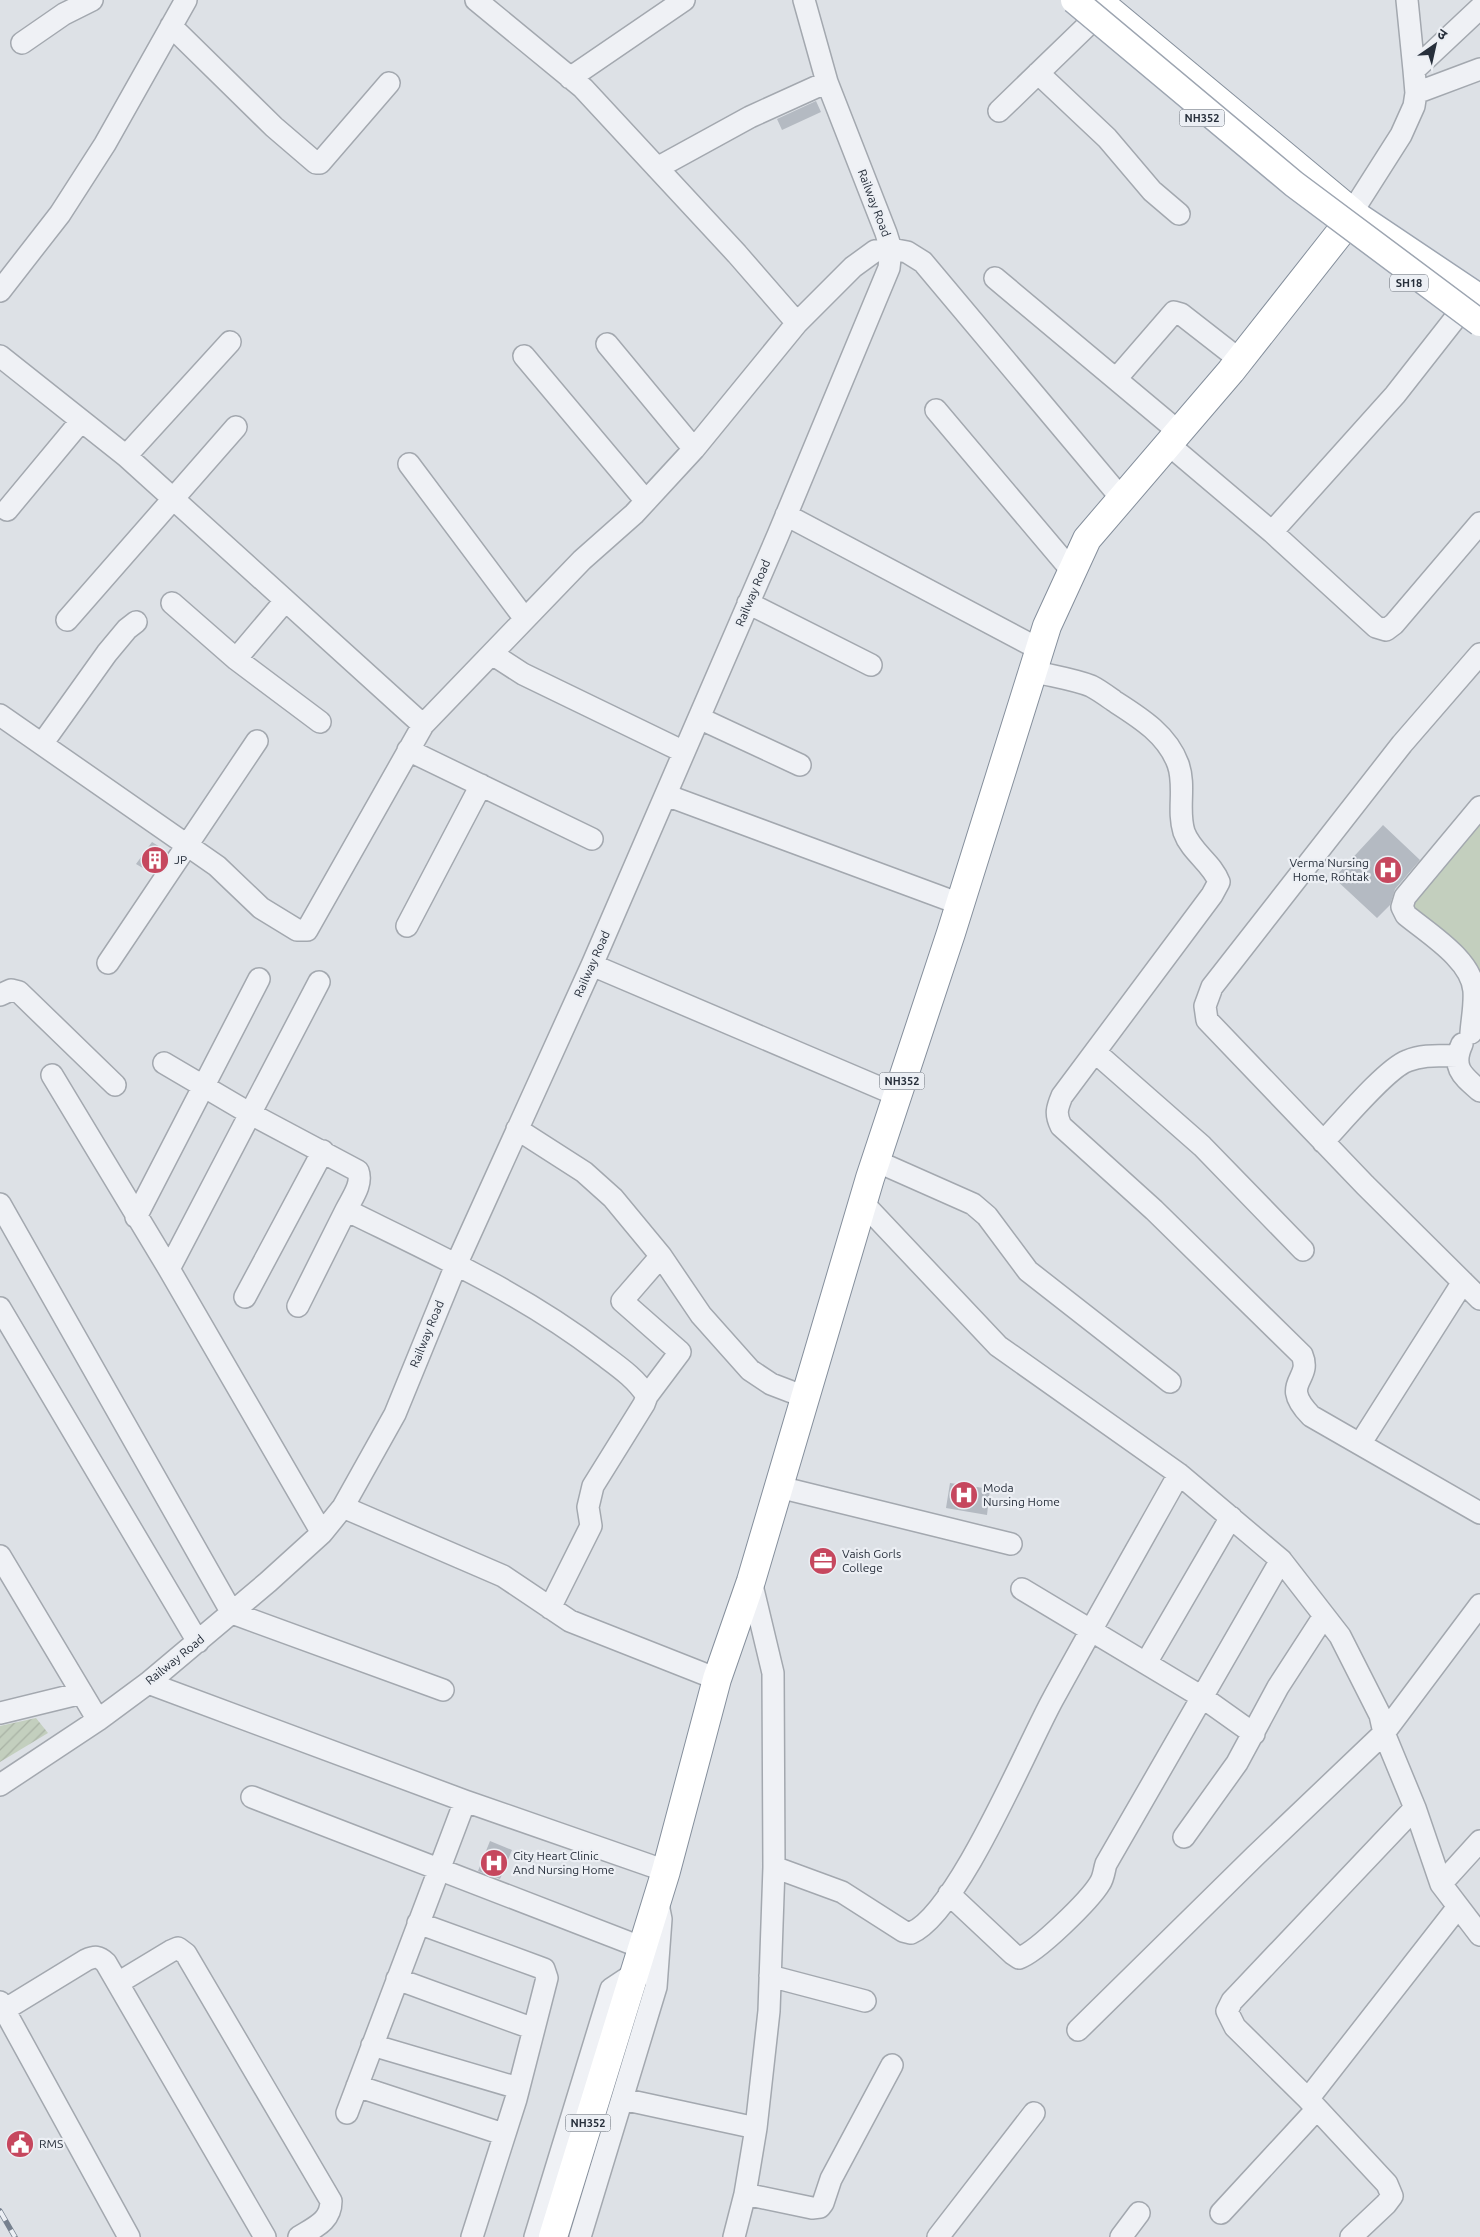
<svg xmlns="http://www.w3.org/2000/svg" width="1480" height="2237" viewBox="0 0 1480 2237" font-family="Ubuntu,'Noto Sans Devanagari',sans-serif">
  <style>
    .park { fill: #c3cfbe }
    .garden { fill: url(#garden-furrows) }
    .building { fill: #b4bac2 }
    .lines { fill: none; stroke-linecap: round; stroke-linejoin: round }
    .minor-casing { stroke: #a3a8af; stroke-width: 24 }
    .major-casing { stroke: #9da5b1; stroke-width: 29 }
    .highway-casing { stroke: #858f9c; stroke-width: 30 }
    .minor { stroke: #eff1f5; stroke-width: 21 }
    .major { stroke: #fff; stroke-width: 26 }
    .highway { stroke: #fff; stroke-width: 28 }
    .rail-casing { stroke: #77818f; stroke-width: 5.5 }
    .rail { stroke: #eceff4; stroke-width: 4; stroke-dasharray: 11; stroke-linecap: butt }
    .major-bridge-casing { stroke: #9da5b1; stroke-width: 29; stroke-linecap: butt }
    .major-bridge { stroke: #fff; stroke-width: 26 }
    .labels { text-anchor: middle; stroke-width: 4.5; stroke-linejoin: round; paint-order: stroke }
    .shield { fill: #eceff4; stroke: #626972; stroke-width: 1 }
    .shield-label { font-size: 11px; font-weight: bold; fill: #272f3b }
    .street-label { font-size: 12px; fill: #272f3b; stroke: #eceff4 }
    .poi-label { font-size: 12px; fill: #272f3b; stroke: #eceff4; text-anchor: start }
  </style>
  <defs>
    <pattern id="garden-furrows" width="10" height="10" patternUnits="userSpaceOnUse" patternTransform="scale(1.25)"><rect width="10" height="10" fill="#c3cfbe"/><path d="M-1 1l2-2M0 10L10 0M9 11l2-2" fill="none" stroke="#a8b2a4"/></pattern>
  </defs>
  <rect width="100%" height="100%" fill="#dde1e6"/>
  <path class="park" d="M1480,820V971L1408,906Z"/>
  <path class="garden" d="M36,1718L48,1733L0,1762V1726Z"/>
  <path class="building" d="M816,101L821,112L782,130L777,119Z
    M1383,825L1420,860L1395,889L1390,905L1377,918L1334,878Z
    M152,842L168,852L153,874L136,864Z
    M950,1483L990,1489L987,1515L946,1508Z
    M490,1841L512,1850L500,1879L478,1871Z"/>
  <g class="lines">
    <defs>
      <path id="minor" d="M476,0L583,88L737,254L797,323
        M171,26L274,127L316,163H320L389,83
        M22,43L64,14L92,0
        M1414,70L1480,8
        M1038,73L1107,138L1152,191L1179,214
        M570,78L684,0
        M1416,93L1480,69
        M999,111L1091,22
        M657,168L750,117L827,82
        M1352,212L1401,135L1414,106L1416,93L1414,70L1407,0
        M995,278L1179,432
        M0,291L60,214L105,144L186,0
        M607,344L694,449
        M0,356L126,456L423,725
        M524,356L646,501
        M1116,379L1174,312L1181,314L1240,360
        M936,410L1072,571
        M1168,444L1272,532L1376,627L1386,630L1394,624L1480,523
        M126,456L230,342
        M409,464L525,619
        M7,510L81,421
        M786,515L1039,649
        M1272,532L1395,395L1457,316
        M172,603L236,659L320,722
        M748,603L871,665
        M67,620L236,427
        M492,654L523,674L684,752
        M1480,654L1402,744L1212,987L1205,1006L1207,1020L1365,1185L1480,1299
        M236,659L285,601
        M1032,671C1051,676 1073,679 1091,686C1099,690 1107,696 1114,701C1139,717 1167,734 1178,764C1186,786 1177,810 1184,832C1191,852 1212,863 1219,882L1212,895L1062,1096C1057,1108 1055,1114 1061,1126L1154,1210L1302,1355C1313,1381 1278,1382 1311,1416L1480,1513
        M0,715L217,866L261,908L297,930H307L423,725L582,560L634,514L694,449L797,323L853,267L875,251L891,249L907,252L923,262L1122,499
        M699,718L800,765
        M42,744L107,653L127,629L136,622
        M408,750L592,839
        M666,795L960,904
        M407,926L481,785
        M108,963L257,741
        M592,965L897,1095
        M0,995L11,990L19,992L115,1085
        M1471,1033C1472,1019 1475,1005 1474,991C1472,960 1429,934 1406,915L1402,907L1405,897L1480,807
        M1462,1044C1451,1068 1463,1076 1480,1091
        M1095,1052L1202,1146L1303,1250
        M164,1063L249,1113L358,1171C363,1184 352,1198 346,1210C433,1253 522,1293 599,1352C616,1365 635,1377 647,1396L644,1404L593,1486L588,1507L591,1526L550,1608
        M52,1075L169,1269L322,1533
        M517,1129L584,1172L613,1198L661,1256L701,1315L750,1370L771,1384L805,1397
        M1323,1142C1341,1123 1386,1069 1407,1061C1423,1054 1439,1056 1457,1056
        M876,1161L973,1204L987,1216L1028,1271L1170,1382
        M863,1203L998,1346L1179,1474L1281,1560L1340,1636L1380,1715L1384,1733L1415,1808L1441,1884L1480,1935
        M0,1204L232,1613L443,1690
        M136,1217L259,979
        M169,1269L319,982
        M245,1297L323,1151
        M298,1306L346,1210
        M0,1308L198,1642
        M647,1396L680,1352L622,1301L661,1256
        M1360,1444L1463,1282
        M779,1487L1011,1544
        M343,1507L503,1576L570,1621L717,1679
        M0,1556L98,1720
        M1022,1589L1202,1697L1254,1734
        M1146,1663L1231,1517
        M148,1683L465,1801L666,1871
        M0,1713L82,1693
        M0,1785L98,1720L148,1683L268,1582L322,1533L343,1507L395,1414L456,1265L592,965L778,535L889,268L891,249L886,233L827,82L804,0
        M252,1797L643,1948
        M1184,1837L1237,1763L1278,1687L1324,1616
        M774,1867L842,1892L903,1931L911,1933C958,1913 1026,1748 1053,1699C1094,1624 1137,1549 1179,1474
        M1441,1884L1480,1841
        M949,1894L1013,1954L1019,1958C1037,1952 1090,1900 1100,1883C1104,1877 1104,1870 1106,1864L1281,1560
        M418,1923L536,1966L544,1969L547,1978L516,2099L472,2237
        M770,1976L865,2001
        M397,1979L534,2029
        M118,1983L171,1951L178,1948L186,1954L331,2201C331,2221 315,2227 299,2237
        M0,2002L129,2237
        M4,2010L86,1960C95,1956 99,1956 106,1963L265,2237
        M1078,2030L1255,1856L1384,1733L1480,1605
        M372,2045L518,2088
        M357,2086L503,2134
        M622,2099L756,2128
        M1308,2099L1458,1907
        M347,2113L465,1801
        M745,2194L812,2208L820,2207L823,2203L831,2179L892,2065
        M1221,2213L1317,2109
        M535,2237L611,1989L635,1973
        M580,2237L656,1987L661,1919L659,1909
        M734,2237L745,2194L756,2128L769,2011L774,1867L773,1673L751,1581
        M938,2237L1034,2113
        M1121,2237L1139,2213
        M1351,2237L1386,2204L1392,2196L1387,2184L1308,2099L1235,2027L1227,2011L1232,2001L1415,1808"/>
      <path id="major" d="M1352,212L1480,298"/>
      <path id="highway" d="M553,2237L666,1871L717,1679L751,1581L870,1178L951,933L1047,626L1087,539L1231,371L1339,234L1352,212L1097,0"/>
    </defs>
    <use href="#minor" class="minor-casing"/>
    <use href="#major" class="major-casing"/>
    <use href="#highway" class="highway-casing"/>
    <use href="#minor" class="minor"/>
    <use href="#major" class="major"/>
    <use href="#highway" class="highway"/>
    <defs>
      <path id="rail" d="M0,2211L15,2237"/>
    </defs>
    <use href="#rail" class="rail-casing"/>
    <use href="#rail" class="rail"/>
    <defs>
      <path id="major-bridge" d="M1074,0L1294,184L1480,323"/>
    </defs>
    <use href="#major-bridge" class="major-bridge-casing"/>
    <use href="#major-bridge" class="major-bridge"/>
  </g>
  <defs>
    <symbol id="building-disc" viewBox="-11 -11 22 22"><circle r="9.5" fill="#c6475e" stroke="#eceff4"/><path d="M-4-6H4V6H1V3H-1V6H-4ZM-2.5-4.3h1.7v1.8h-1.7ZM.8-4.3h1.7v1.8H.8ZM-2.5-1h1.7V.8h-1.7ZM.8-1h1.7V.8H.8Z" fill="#fff"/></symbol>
    <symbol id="hospital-disc" viewBox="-11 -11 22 22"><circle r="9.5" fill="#c6475e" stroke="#eceff4"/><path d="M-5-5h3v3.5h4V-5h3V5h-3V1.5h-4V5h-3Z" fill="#fff"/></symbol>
    <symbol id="office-disc" viewBox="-11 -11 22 22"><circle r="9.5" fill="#c6475e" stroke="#eceff4"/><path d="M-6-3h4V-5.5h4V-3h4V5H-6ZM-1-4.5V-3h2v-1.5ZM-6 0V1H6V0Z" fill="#fff"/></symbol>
    <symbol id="civic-disc" viewBox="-11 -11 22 22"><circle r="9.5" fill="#c6475e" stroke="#eceff4"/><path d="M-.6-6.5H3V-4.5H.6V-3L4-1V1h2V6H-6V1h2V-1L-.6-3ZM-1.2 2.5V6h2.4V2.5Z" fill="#fff"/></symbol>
  </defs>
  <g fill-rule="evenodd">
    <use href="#building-disc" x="139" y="844" width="32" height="32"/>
    <use href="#hospital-disc" x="1372" y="854" width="32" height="32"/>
    <use href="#hospital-disc" x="948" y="1479" width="32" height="32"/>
    <use href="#office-disc" x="807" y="1545" width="32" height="32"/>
    <use href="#hospital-disc" x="478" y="1847" width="32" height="32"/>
    <use href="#civic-disc" x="4" y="2128" width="32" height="32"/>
  </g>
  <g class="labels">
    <g class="shield">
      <rect x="1179.5" y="109.5" width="45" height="17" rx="4"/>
      <rect x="1390" y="274.5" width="38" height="17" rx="4"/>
      <rect x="879.5" y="1072.5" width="45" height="17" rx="4"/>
      <rect x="565.5" y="2114.5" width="45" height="17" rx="4"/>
    </g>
    <g class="shield-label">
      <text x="1202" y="122">NH352</text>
      <text x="1409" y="287">SH18</text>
      <text x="902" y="1085">NH352</text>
      <text x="588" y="2127">NH352</text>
    </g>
    <g class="street-label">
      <text transform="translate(874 203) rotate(69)" y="4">Railway Road</text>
      <text transform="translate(753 593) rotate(-67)" y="4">Railway Road</text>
      <text transform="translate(592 964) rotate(-66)" y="4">Railway Road</text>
      <text transform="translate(427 1334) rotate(-68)" y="4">Railway Road</text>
      <text transform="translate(175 1660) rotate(-39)" y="4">Railway Road</text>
    </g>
    <g class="poi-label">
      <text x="174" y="864">JP</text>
      <text x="1369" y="867" text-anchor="end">Verma Nursing<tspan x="1369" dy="14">Home, Rohtak</tspan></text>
      <text x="983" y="1492">Moda<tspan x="983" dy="14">Nursing Home</tspan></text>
      <text x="842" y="1558">Vaish Gorls<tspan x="842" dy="14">College</tspan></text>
      <text x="513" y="1860">City Heart Clinic<tspan x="513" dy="14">And Nursing Home</tspan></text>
      <text x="39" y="2148">RMS</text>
    </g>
  </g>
  <g transform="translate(1435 45) rotate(34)" stroke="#eceff4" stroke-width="4" paint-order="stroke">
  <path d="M0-4L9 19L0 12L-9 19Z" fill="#272f3b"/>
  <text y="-8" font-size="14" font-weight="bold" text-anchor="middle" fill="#272f3b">उ</text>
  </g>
</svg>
